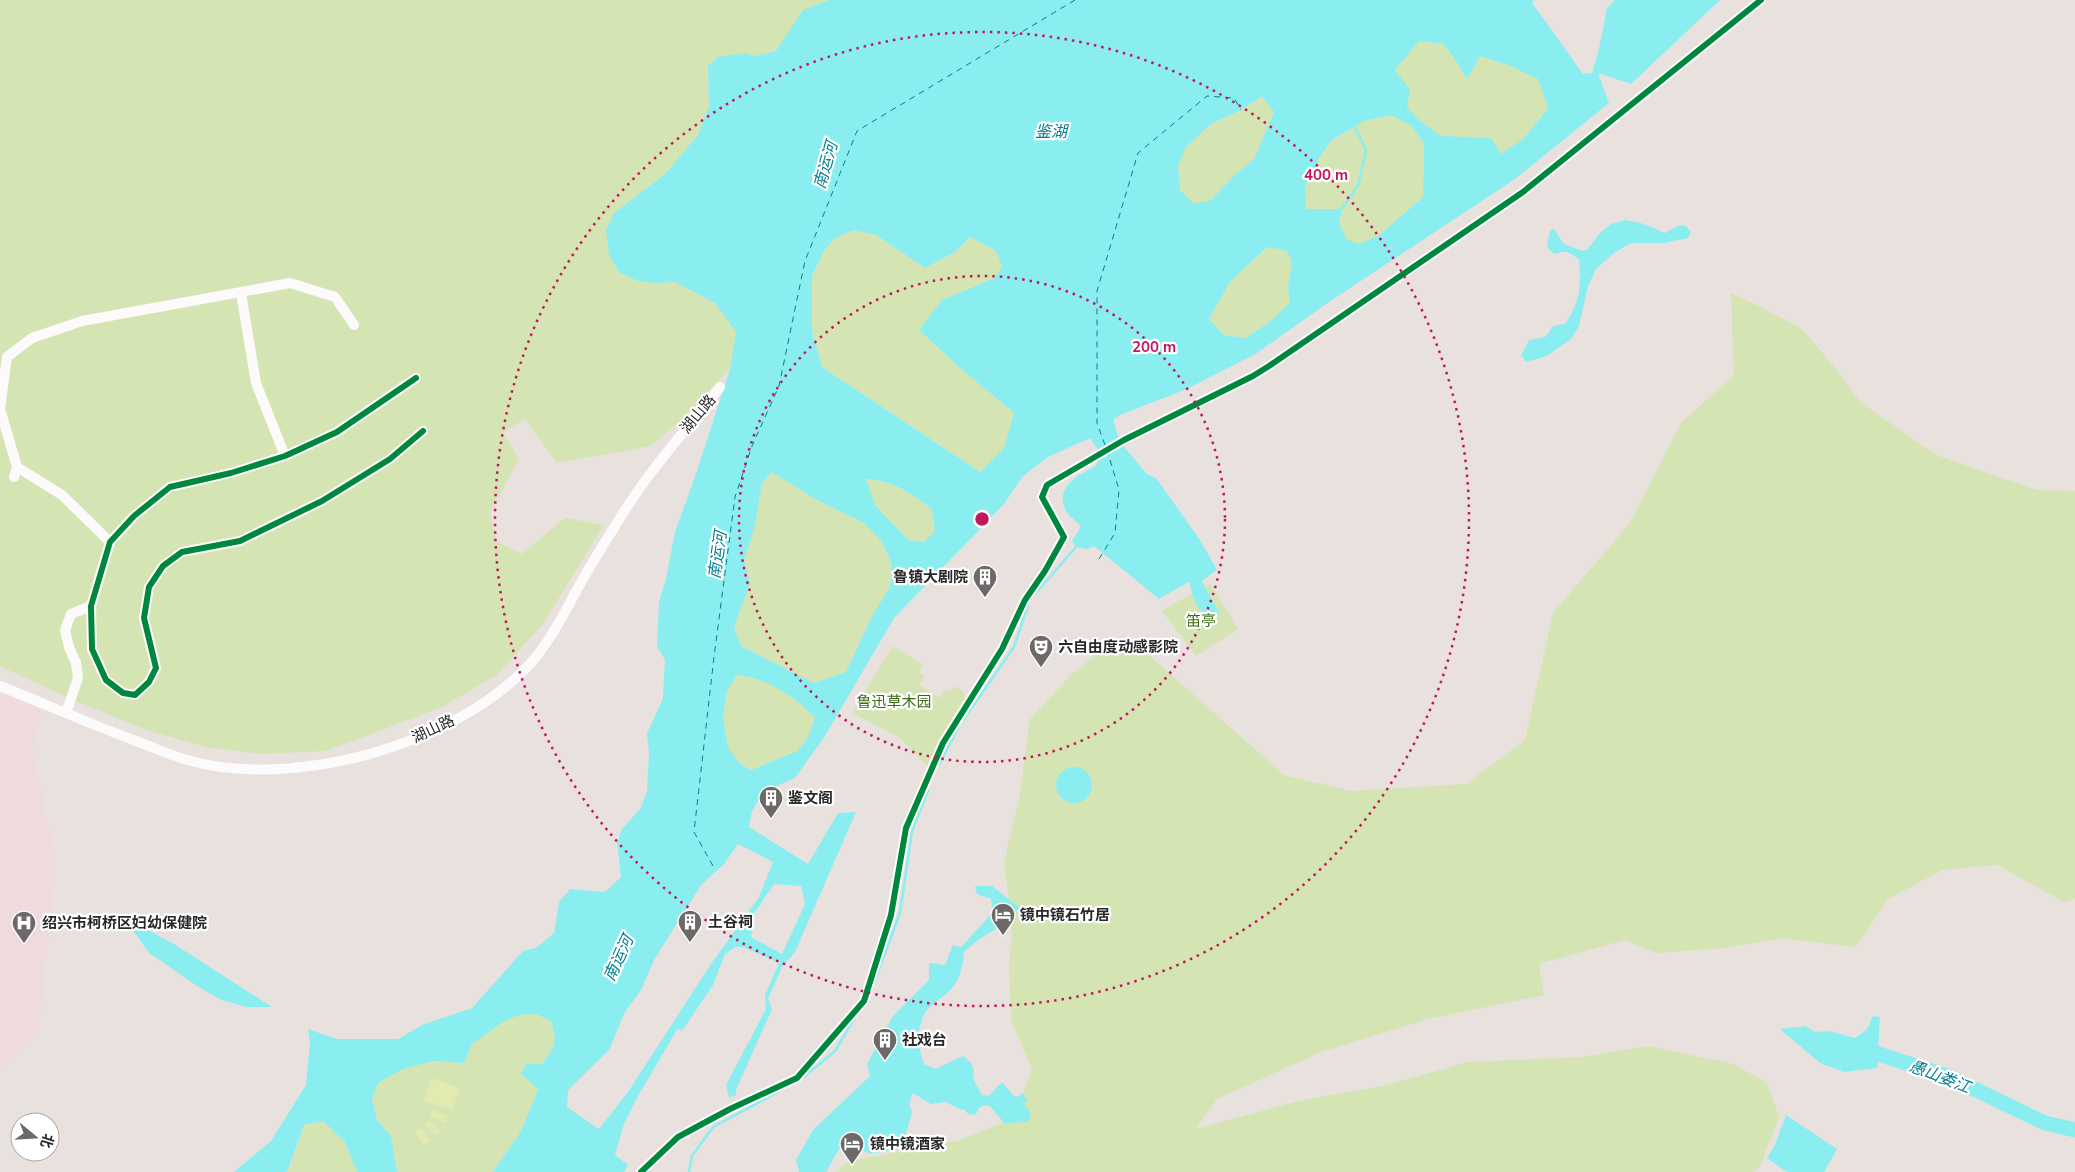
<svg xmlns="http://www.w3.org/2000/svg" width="2075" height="1172" viewBox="0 0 2075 1172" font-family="'Nunito Sans','Noto Sans SC',sans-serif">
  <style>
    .medical { fill: #efdade }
    .green { fill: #d4e5b3 }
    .pitch { fill: #e2eab0 }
    .water { fill: #8aeef1; fill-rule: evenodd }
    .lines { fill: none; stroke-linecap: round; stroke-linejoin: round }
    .stream { stroke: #8aeef1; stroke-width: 2.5 }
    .river { stroke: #8aeef1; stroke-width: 15 }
    .ferry { stroke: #037f8f; stroke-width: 1; stroke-dasharray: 6 5; stroke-linecap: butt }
    .street { stroke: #fcfafa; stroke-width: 10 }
    .cycleway-casing { stroke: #fff; stroke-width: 9 }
    .cycleway { stroke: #00873e; stroke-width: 6 }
    .ring { fill: none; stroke: #c2185b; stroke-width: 2.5; stroke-dasharray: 2.5 5 }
    .labels { text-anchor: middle; stroke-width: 4.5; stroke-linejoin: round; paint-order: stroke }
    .street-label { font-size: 15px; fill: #292929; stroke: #fff }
    .poi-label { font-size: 15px; font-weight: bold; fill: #292929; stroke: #fff; text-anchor: start }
    .park-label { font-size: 15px; fill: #3a6c13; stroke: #fff }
    .water-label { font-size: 16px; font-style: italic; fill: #037f8f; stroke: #fff }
    .centre { fill: #c2185b; stroke: #fff; stroke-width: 2.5 }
    .ring-label { font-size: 15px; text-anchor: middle; font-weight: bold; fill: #c2185b; stroke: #fff; stroke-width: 4.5; stroke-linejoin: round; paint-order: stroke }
  </style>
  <rect width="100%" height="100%" fill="#e8e1de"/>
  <path class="medical" d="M0,693L42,710L32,748L56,862L39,1027L25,1046L0,1065Z"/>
  <path class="green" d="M0,0H829L803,11L776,51L752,56L745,53L716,57L708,67L709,106L698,135L664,175L614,213L675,282L715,303L736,332L730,369L683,418L651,446L557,463L525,419L503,432L519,459L490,512L496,541L522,554L565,518L604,525L543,624L497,675L442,707L326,751L263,754L206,747L149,731L71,699L0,666Z
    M1419,41L1443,44L1453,56L1467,79L1480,56L1508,65L1538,79L1548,108L1524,138L1501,154L1455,137L1441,136L1419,120L1407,107L1395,70Z
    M1262,96L1274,112L1254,159L1235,175L1211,200L1194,205L1180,191L1178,166L1186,147L1211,124L1241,110Z
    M1391,115L1412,126L1424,144L1423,197L1378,236L1359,244L1346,239L1339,222L1343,209L1306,210L1305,185L1316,174L1319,158L1332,141L1364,121Z
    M853,230L876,235L925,268L955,252L970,237L996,251L1002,266L995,278L958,293L919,330L959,367L1014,413L1004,448L980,472L822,367L812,331V276L824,251L834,239Z
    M1267,247L1287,251L1292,263L1288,287L1291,303L1268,323L1245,338L1224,335L1209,319L1230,282Z
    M1731,293L1761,307L1802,329L1836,369L1860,402L1936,455L2037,490L2075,491V899L2064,902L1997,865L1942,870L1888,899L1856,947L1781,938L1726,948L1656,953L1625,940L1539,964L1544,995L1428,1019L1321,1052L1217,1099L1196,1129L1298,1101L1387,1085L1468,1062L1581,1057L1648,1046L1733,1064L1767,1083L1779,1117L1760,1166L1753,1172H835L850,1161L960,1140L1014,1118L1032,1069L1011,1020L1009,967L1012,926L1004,862L1019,800L1030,719L1072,674L1119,637L1151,657L1284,775L1351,791L1466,784L1525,740L1553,613L1630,523L1681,423L1734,375Z
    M772,472L815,499L864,523L882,542L892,565L890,587L872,616L846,672L814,683L741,646L734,627L750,584L744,560L755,526L762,483Z
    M865,479C890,480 914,494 932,510L935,531L924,542L908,540L875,505Z
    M1210,583L1238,629L1196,656L1162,611Z
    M893,646L923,665L919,672L924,676L919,685L940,698L946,689L951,692L955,686L964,692L965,701L938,743L927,766L900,738L852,713Z
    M737,675C771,679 791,695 815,717L808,738L797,751L752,770L738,762L728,747L723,717L727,691Z
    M536,1014L551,1020C558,1043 555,1046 541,1064H526L521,1074L538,1089L521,1131L493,1172H397L391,1136L377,1120L372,1099L378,1083L403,1069L433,1061L464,1063L472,1044L504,1020L519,1015Z
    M323,1121L345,1142L357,1172H285L289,1170L304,1125Z"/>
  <path class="pitch" d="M432,1078L460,1088L452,1110L424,1101Z
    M433,1110L448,1116L446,1123L430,1117Z
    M429,1120L441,1131L436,1136L424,1125Z
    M421,1128L430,1141L424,1145L415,1132Z"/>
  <path class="water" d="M829,0H1533V4L1583,74L1592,73L1599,49L1607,8L1615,0H1720L1631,84L1598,73L1609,103L1515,179L1326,304L1257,353L1187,389L1120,415L1113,420L1120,442L1147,474L1156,478L1200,540L1217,570L1202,581L1220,614L1213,621C1196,609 1194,601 1189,582L1159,599L1094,546L1087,549L1076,547L1072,542L1081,526C1076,521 1067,515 1065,509C1055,486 1080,474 1096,466L1100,453L1090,438L1048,457L1023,476L1004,504L894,618L825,736L795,778L763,792L752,811L749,827L808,864L838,813L856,812L795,952L782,967L768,999L772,1009L736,1090V1095L729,1098L726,1085L766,1009L765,995L779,963L743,947H735L725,954L713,985L682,1031L678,1028L638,1096L624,1124L615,1155L628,1165L624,1172H493L521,1131L538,1089L521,1074L526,1064H542C555,1046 558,1043 551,1021L536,1014L519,1015L504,1021L472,1044L464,1063L433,1061L403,1069L378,1083L372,1099L377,1120L391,1136L397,1172H357L345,1142L323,1121L304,1125L288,1170L285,1172H234L271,1141L306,1085L310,1043L308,1029L337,1039H398L422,1025L472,1008L523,951L536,948L554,933L559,902L570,889L605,892L621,877L617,842L622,829L640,809L647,792L649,753L647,734L663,698L665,660L657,646L659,602L666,579L675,532L697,471L730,369L736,332L715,303L675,282L656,283L638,281L619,272L609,255L606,230L614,213L664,175L698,135L709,106L708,66L717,57L745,53L753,56L776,51L803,10ZM1419,41L1443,44L1453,56L1467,79L1480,56L1508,65L1538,79L1548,108L1524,138L1501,154L1491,138L1441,136L1419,120L1407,107L1410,90L1395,70ZM1262,96L1274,112L1254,159L1235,175L1211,200L1194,204L1180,190L1178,166L1186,147L1211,124L1241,110ZM1391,115L1412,126L1424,144L1423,197L1378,236L1359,244L1346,239L1339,222L1343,209H1306L1305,185L1316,174L1319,158L1331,141L1364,121ZM853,230L876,235L925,268L955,252L970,237L996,251L1002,266L995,278L942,300L919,330L959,367L1014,413L1004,448L980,472L822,367L812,331V276L824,251L834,239ZM1267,247L1287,251L1292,263L1288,287L1290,303L1268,323L1245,338L1224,335L1209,319L1230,282ZM772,472L815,499L864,523L882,542L892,565L890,587L872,616L846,672L814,683L741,646L734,627L750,584L744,560L755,526L762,483ZM866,479C890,480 915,494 932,510L935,531L924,542L908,540L875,505ZM737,675C770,679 791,695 815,717L808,738L797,751L751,770L738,762L728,747L723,717L727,691ZM738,844L773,862L759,897L711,964L628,1092L599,1129L567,1107L568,1090L609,1050L625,1012L641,990L654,960L701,885L724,864ZM774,884L801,886L805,904L782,954L751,937L755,912Z
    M1626,220L1644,224L1665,233L1680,225L1686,226L1691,232L1688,238L1664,243H1631L1614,253L1596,269L1588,286L1579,326L1571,339L1547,356L1526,362L1521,355L1529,340L1545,337L1553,326L1565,324C1581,300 1581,287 1579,260C1571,252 1565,250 1555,254L1550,251L1547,246L1550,231L1554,229L1564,244L1583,251L1588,249L1600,233L1611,224Z
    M1056 785a18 18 0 1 1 36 0a18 18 0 1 1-36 0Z
    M975,886H992L1020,908L1002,925L978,940L964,952C963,965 961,977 952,988C947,995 937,1000 931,1006C915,1020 917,1046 924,1064L935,1069L963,1056C973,1063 975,1068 973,1079L982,1095L989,1096L1002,1082L1013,1095L1018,1097L1022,1093L1027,1100L1025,1103V1108L1029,1110L1031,1117L1027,1122L1004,1123L990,1106L984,1105L979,1108L975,1115L968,1114L965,1110L959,1109L946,1102L931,1104L913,1093L909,1104L912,1112L902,1149L870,1154L853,1146L839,1149L826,1172H799L796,1160L813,1130L870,1076L867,1064L893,1016L929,980V963L945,965L953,945L961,947L993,912L991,899L977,894Z
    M118,914L174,944L272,1007H246L222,1000L200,988L149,953L135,933Z
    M1873,1016L1880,1017L1877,1068L1844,1072L1820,1063L1780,1029L1805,1026L1815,1032L1829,1031L1855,1038L1867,1029Z
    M1786,1115L1837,1149L1824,1172H1787L1767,1158L1775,1145Z"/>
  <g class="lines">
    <path class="stream" d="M1340,211L1358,186L1366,150L1354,126
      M1035,594L1076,547
      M964,719L1014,647L1028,605
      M939,765L958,728
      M871,991L900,913L912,831L928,791
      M804,1077L835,1051L854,1019
      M689,1172L692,1156L713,1127L778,1092"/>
    <path class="river" d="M1860,1051H1869L1947,1076L2045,1123L2075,1130"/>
    <path class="ferry" d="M1105,445L1097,423V291L1138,153L1207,96L1234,98L1241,110
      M1099,559L1115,533L1119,490L1108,453
      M713,866L694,832L714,657L735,497L752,446L779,386L805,261L857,131L1075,0"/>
    <path class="street" d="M241,293L256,383L285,456
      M416,378L337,432L285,456L231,473L170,487L134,516L110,542L91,606L92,649L106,680L123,693L135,695L149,682L156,668L144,618L149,587L163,566L182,552L240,541L322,501L390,459L423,431
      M14,477L17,467
      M110,542L62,495L17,467L0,409L7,357L32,338L82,321L290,283L335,297L354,325
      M0,686C45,704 90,724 136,741C152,747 169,755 187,760C292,790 454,746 529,665C550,642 563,615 578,588C592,562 609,536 625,510C653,466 688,428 720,387
      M66,713L78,678L76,663L69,647L65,630L71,614L91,606
      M641,1172L678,1137L730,1109L797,1078L864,1001L891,915L906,828L943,743L1002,649L1025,600L1045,571L1064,537L1042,497L1047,485L1124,440L1253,376L1269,366L1523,192L1761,0"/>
    <defs>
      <path id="cycleway" d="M416,378L337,432L285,456L231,473L170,487L134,516L110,542L91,606L92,649L106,680L123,693L135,695L149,682L156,668L144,618L149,587L163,566L182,552L240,541L322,501L390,459L423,431
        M641,1172L678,1137L730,1109L797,1078L864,1001L891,915L906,828L943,743L1002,649L1025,600L1045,571L1064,537L1042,497L1047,485L1124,440L1253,376L1269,366L1523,192L1761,0"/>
    </defs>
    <use href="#cycleway" class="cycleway-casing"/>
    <use href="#cycleway" class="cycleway"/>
  </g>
  <g class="ring">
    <circle cx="982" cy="519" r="243"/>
    <circle cx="982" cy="519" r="487"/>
  </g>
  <defs>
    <symbol id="building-pin" viewBox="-11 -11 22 30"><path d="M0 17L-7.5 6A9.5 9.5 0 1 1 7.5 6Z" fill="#6c6968" stroke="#fff"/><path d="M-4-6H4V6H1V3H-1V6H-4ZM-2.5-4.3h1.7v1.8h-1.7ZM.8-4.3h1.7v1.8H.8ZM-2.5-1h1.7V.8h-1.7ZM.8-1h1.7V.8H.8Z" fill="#fff"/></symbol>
    <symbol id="theatre-pin" viewBox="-11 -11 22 30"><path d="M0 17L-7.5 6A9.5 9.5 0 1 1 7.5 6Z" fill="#6c6968" stroke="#fff"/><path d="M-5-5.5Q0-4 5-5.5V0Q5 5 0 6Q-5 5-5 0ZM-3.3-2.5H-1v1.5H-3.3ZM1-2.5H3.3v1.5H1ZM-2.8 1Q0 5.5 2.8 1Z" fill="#fff"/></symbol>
    <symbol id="hotel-pin" viewBox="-11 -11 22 30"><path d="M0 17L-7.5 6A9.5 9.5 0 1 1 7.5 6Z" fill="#6c6968" stroke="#fff"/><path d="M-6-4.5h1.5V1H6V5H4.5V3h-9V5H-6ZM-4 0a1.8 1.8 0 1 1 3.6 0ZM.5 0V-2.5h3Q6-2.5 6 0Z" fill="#fff"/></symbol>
    <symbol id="hospital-pin" viewBox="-11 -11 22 30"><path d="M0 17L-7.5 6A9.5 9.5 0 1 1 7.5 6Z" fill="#6c6968" stroke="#fff"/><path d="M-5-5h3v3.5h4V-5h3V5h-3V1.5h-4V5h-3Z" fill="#fff"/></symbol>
  </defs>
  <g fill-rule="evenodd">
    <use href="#building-pin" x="971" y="563" width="28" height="38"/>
    <use href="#theatre-pin" x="1027" y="633" width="28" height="38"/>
    <use href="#building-pin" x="757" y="784" width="28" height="38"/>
    <use href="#hotel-pin" x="989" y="901" width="28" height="38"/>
    <use href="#building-pin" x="676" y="908" width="28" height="38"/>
    <use href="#hospital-pin" x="10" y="909" width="28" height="38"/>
    <use href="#building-pin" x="871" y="1026" width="28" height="38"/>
    <use href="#hotel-pin" x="838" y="1130" width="28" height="38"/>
  </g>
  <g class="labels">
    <g class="street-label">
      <text transform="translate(698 414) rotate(-50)" y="5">湖山路</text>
      <text transform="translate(433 729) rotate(-25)" y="5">湖山路</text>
    </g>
    <g class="poi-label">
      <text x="968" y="582" text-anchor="end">鲁镇大剧院</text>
      <text x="1058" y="652">六自由度动感影院</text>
      <text x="788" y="803">鉴文阁</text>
      <text x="1020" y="920">镜中镜石竹居</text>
      <text x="708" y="927">土谷祠</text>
      <text x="42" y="928">绍兴市柯桥区妇幼保健院</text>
      <text x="902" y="1045">社戏台</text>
      <text x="870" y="1149">镜中镜酒家</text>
    </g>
    <g class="park-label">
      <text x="1201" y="626">笛亭</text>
      <text x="894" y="707">鲁迅草木园</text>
    </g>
    <g class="water-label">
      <text x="1051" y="137">鉴湖</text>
      <text transform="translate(825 165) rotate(-74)" y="6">南运河</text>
      <text transform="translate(717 555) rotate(-82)" y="6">南运河</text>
      <text transform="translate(618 958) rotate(-65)" y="6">南运河</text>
      <text transform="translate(1940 1076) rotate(21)" y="6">愚山娄江</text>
    </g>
  </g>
  <circle cx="982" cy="519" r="8" class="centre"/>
  <g class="ring-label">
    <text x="1326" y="180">400 m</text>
    <text x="1154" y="352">200 m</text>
  </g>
  <g transform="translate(35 1137) rotate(108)"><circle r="24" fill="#ffffff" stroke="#a9a9a9"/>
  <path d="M0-4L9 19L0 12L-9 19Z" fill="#6c6968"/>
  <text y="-8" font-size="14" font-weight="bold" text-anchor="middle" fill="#292929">北</text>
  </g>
</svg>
